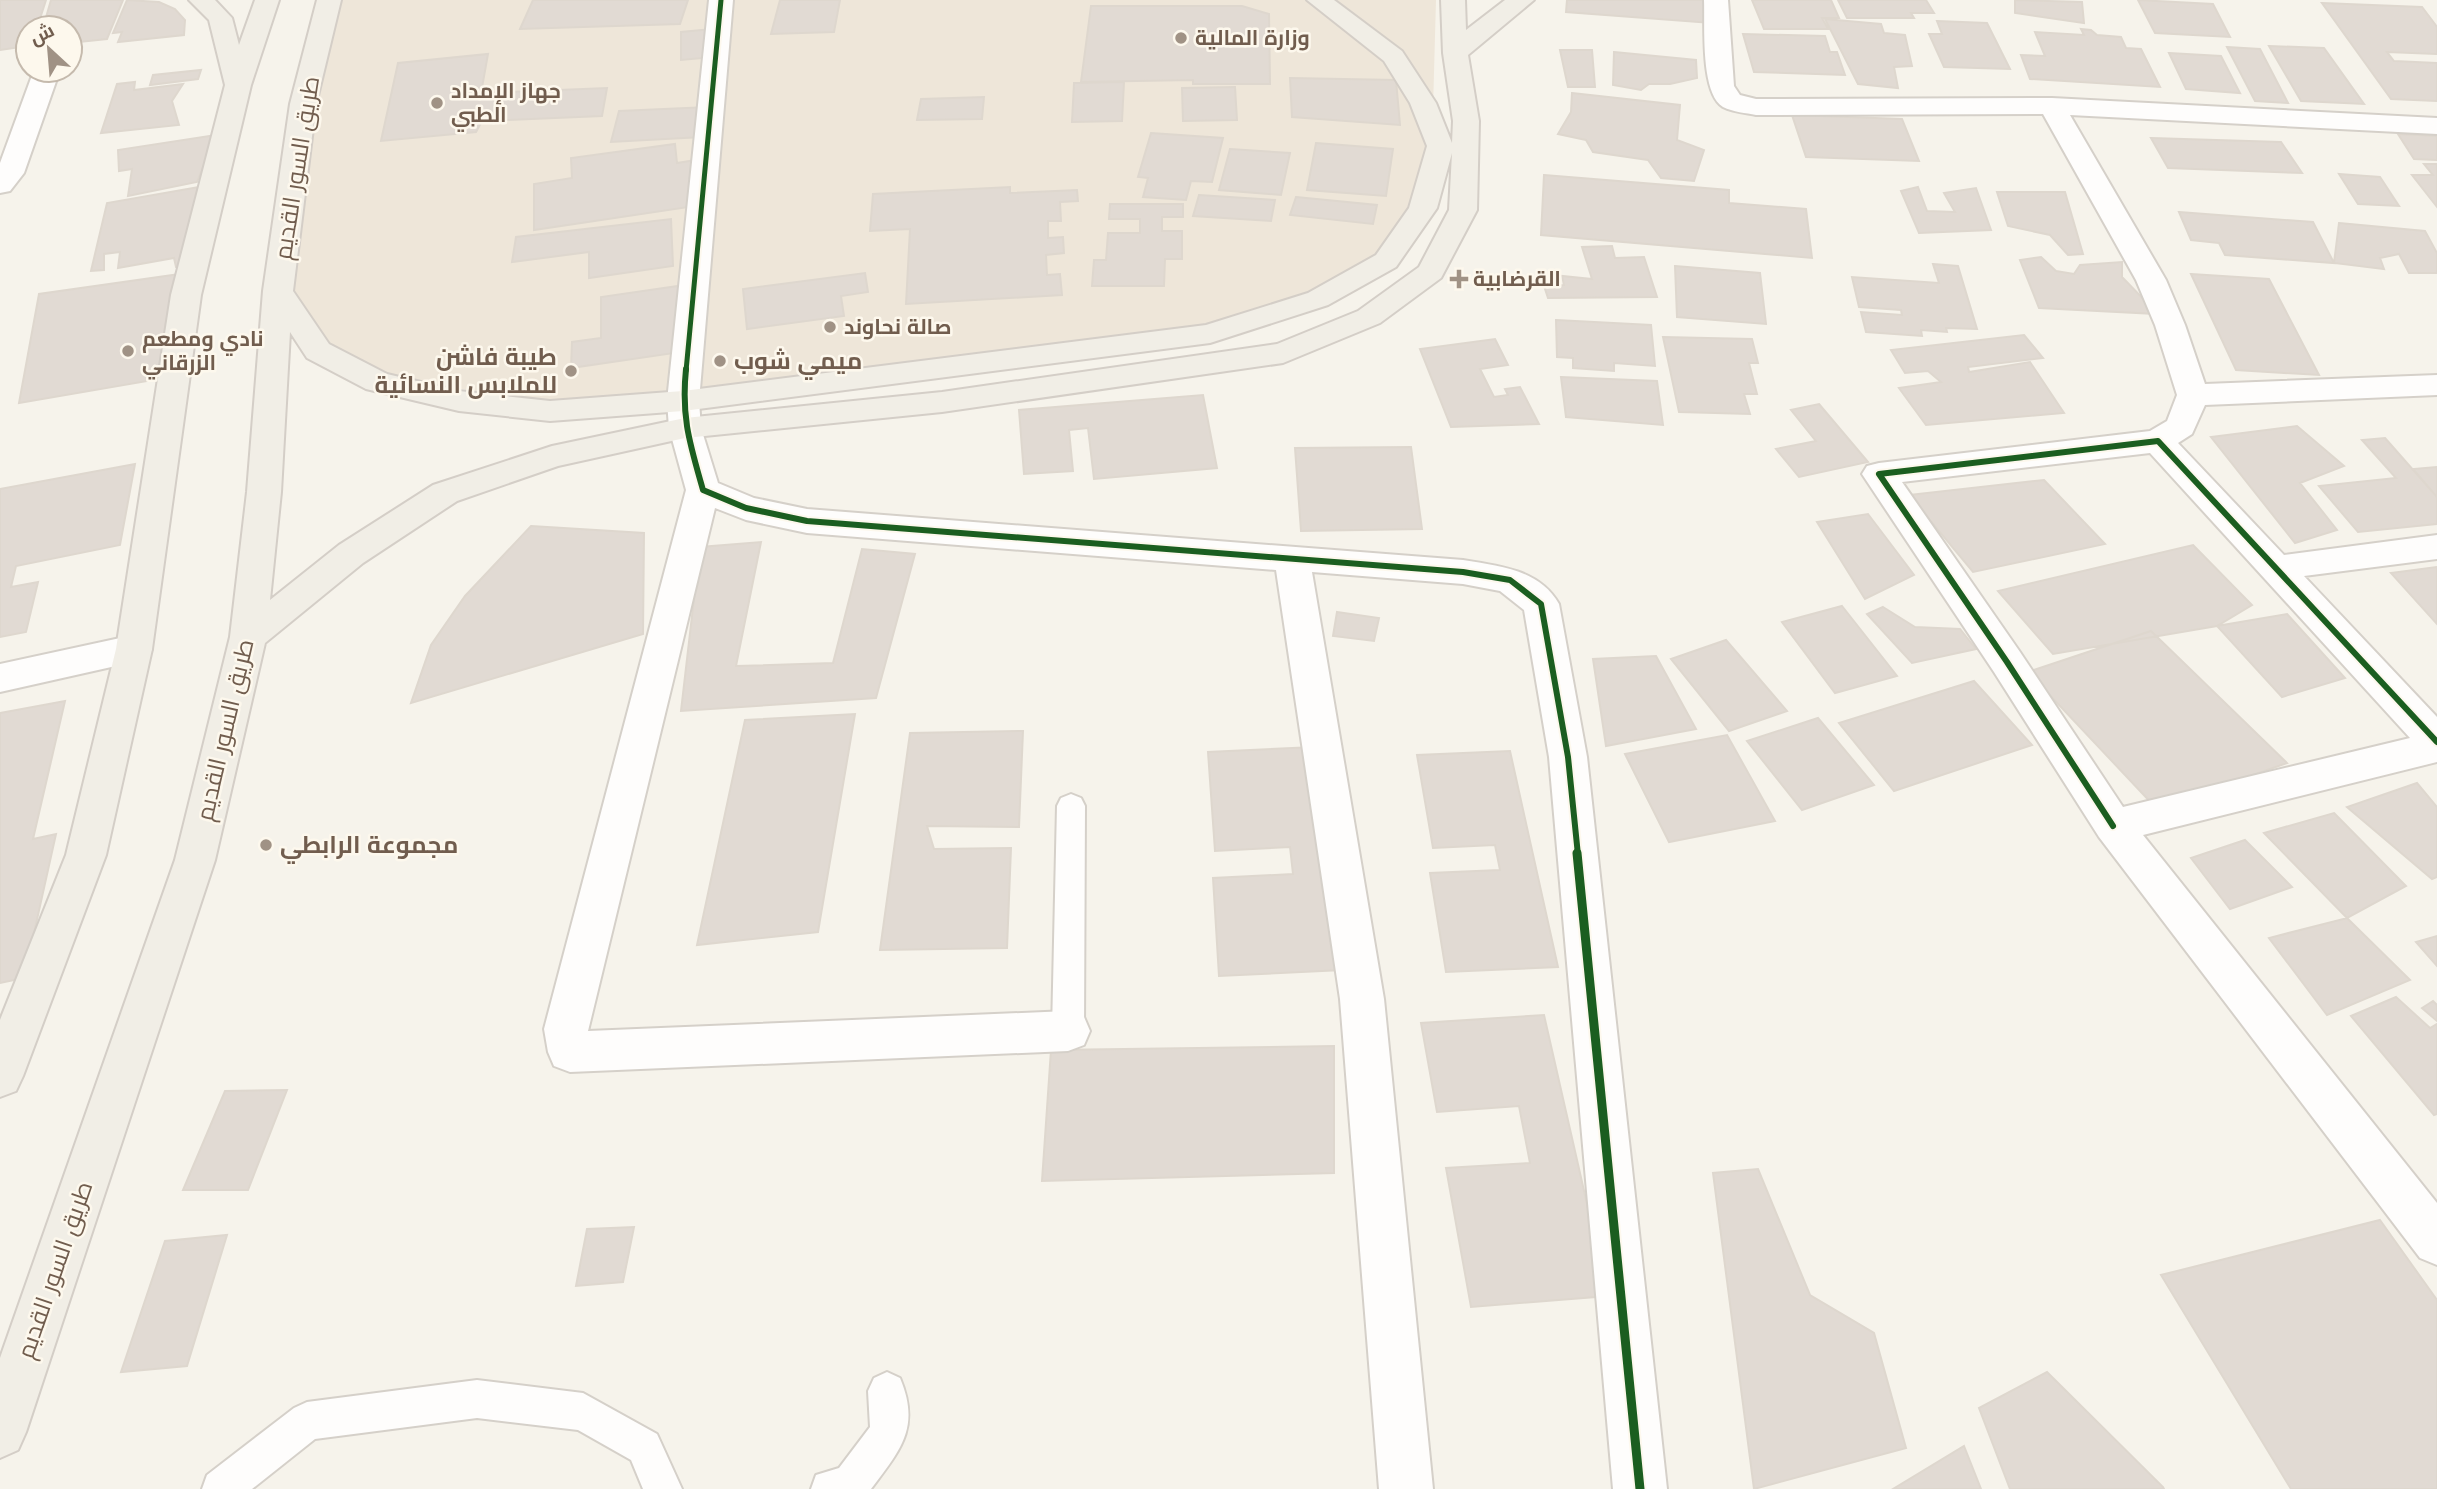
<svg xmlns="http://www.w3.org/2000/svg" width="2437" height="1489" viewBox="0 0 2437 1489" font-family="Helvetica,Cairo,sans-serif">
  <style>
    .residential { fill: #eee6d9 }
    .building { fill: #e1dad3; stroke: #ded7ce; stroke-width: 2 }
    .lines { fill: none; stroke-linecap: round; stroke-linejoin: round }
    .service-casing { stroke: #d5d0c9; stroke-width: 4 }
    .minor-casing { stroke: #d5d0c9; stroke-width: 4 }
    .primary-casing { stroke: #d4cec7; stroke-width: 4 }
    .service { fill: #fefdfc; fill-rule: evenodd }
    .minor { fill: #fefdfc; fill-rule: evenodd }
    .primary { fill: #f1eee6; fill-rule: evenodd }
    .cycleway-far2-casing { stroke: #fdf8ed; stroke-width: 9 }
    .cycleway-far1-casing { stroke: #fdf8ed; stroke-width: 10 }
    .cycleway-casing { stroke: #fdf8ed; stroke-width: 13 }
    .cycleway-far2 { stroke: #1b5e20; stroke-width: 5 }
    .cycleway-far1 { stroke: #1b5e20; stroke-width: 6 }
    .cycleway { stroke: #1b5e20; stroke-width: 9 }
    .poi-dot { fill: #a09285; stroke: #fdf8ed; stroke-width: 2.5 }
    .labels { text-anchor: middle; stroke-width: 5; stroke-linejoin: round; paint-order: stroke }
    .far-poi-label { font-size: 21px; font-weight: bold; fill: #715d4e; stroke: #fdf8ed; text-anchor: start }
    .street-label { font-size: 24px; fill: #715d4e; stroke: #fdf8ed }
    .poi-label { font-size: 24px; font-weight: bold; fill: #715d4e; stroke: #fdf8ed; text-anchor: start }
  </style>
  <rect width="100%" height="100%" fill="#f6f3eb"/>
  <path class="residential" d="M338,0H1436L1432,145L1416,209L1377,261L1313,296L1211,328L557,404L392,378L327,344L286,287L313,102Z"/>
  <path class="building" d="M0,0H46L37,28H28V46L0,50Z
    M51,0H123L107,39L70,43V28H43Z
    M127,0L159,2L175,9L185,20L184,35L118,42L122,32L113,33Z
    M533,0H688L680,24L520,29Z
    M780,0H840L834,32L771,34Z
    M1567,0H1710L1711,23L1566,12Z
    M1752,0H1831L1839,18H1822L1828,29H1764Z
    M1838,0H1926L1934,13H1911L1914,18H1847Z
    M2015,0L2082,2L2084,23L2015,13Z
    M2138,0L2213,4L2230,37L2155,33Z
    M2322,3L2422,7L2437,27V54L2387,52L2394,61L2437,63V101L2391,99Z
    M1091,6H1242L1269,14L1270,84H1193V80L1081,82Z
    M1825,19L1881,24L1884,33L1905,35L1912,66L1894,67L1898,88L1858,84Z
    M1937,21L1987,23L2010,69L1944,67L1929,34H1942Z
    M712,29L713,57L681,60V32Z
    M2081,29L2091,30L2097,35L2121,37L2126,48L2141,49L2160,87L2030,79L2021,55L2045,56L2035,32L2084,35Z
    M1743,34L1825,36L1830,52H1837L1845,75L1754,72Z
    M2269,46L2324,48L2364,104L2301,101Z
    M2227,47L2260,49L2288,103L2255,101Z
    M1560,50H1592L1595,87H1568Z
    M1614,52L1696,60L1697,78L1670,84H1649L1641,90L1613,85Z
    M2169,53L2221,56L2240,93L2186,89Z
    M488,54L481,93L607,88L602,116L482,121L476,132L381,141L398,63Z
    M201,70L198,79L150,85L153,75Z
    M1290,78L1396,80L1400,125L1292,117Z
    M135,82L134,90L183,84L172,101L179,125L101,133L117,84Z
    M1124,82L1122,121L1072,122L1074,83Z
    M1235,87L1237,120L1183,121L1182,88Z
    M1572,93L1680,105L1677,140L1704,150L1694,181L1661,178L1648,160L1593,152L1586,140L1558,134L1571,112Z
    M984,97L982,119L917,120L921,99Z
    M708,107L702,137L611,142L619,111Z
    M1792,115L1902,119L1919,161L1806,157Z
    M1151,133L1223,138L1212,182L1191,181L1186,200L1143,197L1148,178L1138,177Z
    M2398,134L2437,136V160L2414,159Z
    M216,135L197,182L128,196L132,169L119,171L118,150Z
    M2151,138L2281,142L2302,173L2168,168Z
    M1316,143L1393,149L1386,196L1307,190Z
    M675,144L677,163L696,160L702,205L534,230V184L572,178L571,158Z
    M1230,149L1290,153L1281,195L1219,190Z
    M2424,164H2437V207L2412,175H2433Z
    M2339,174L2380,177L2399,206L2358,204Z
    M1544,175L1729,190V203L1806,209L1812,258L1541,235Z
    M199,187L186,266L176,267L174,258L118,268L120,252L104,254V270L91,271L107,203Z
    M1010,187V193L1077,190L1078,201L1060,202L1061,221H1048V238L1063,237L1064,253L1046,255L1047,275L1060,274L1062,295L906,304L910,229L870,231L873,194Z
    M1918,187L1927,211L1955,212L1944,193L1976,188L1991,230L1919,233L1901,191Z
    M1997,192H2065L2083,254L2068,255L2050,235L2008,226Z
    M1199,195L1275,200L1271,221L1193,216Z
    M1296,197L1377,205L1373,224L1290,215Z
    M1110,204H1183V217H1162V231H1182V259H1165L1164,286H1092L1094,260H1106L1108,233H1140V219H1109Z
    M2179,212L2313,222L2334,263L2225,255L2219,243L2191,240Z
    M671,219L673,266L589,278V252L512,262L516,237Z
    M2339,223L2425,231L2437,253V273H2409L2399,254L2380,258L2384,269L2334,263Z
    M1612,246L1615,258L1644,257L1657,297L1548,298L1544,286L1564,285L1562,276L1592,279L1582,247Z
    M2041,257L2056,271L2074,274L2080,265L2122,262V277L2158,314L2039,308L2020,260Z
    M1933,264L1958,266L1977,329L1946,328L1947,332L1921,330L1922,336L1866,332L1861,312L1902,315L1901,310L1859,307L1852,277L1939,283Z
    M1675,266L1760,273L1766,324L1677,317Z
    M865,273L868,292L841,296L844,316L747,329L743,289Z
    M180,274L165,378L19,403L39,294Z
    M2191,274L2269,279L2319,375L2236,370Z
    M678,286L681,352L571,368L572,342L601,338V297Z
    M1556,320L1651,325L1655,366L1614,363V371L1573,368V358L1557,357Z
    M2024,335L2043,358L1968,367L1969,372L2030,362L2064,413L1926,425L1899,388L1941,382L1928,371L1905,373L1891,350Z
    M1663,337L1752,339L1758,363H1749L1757,394H1744L1750,414L1679,412Z
    M1495,339L1508,365L1480,369L1494,397L1508,395L1505,389L1520,387L1539,424L1451,427L1420,349Z
    M1561,377L1657,381L1663,425L1566,417Z
    M1203,395L1217,468L1094,479L1088,428L1069,430L1073,471L1024,474L1019,410Z
    M1819,404L1868,462L1799,477L1776,449L1816,441L1791,410Z
    M2297,426L2344,466L2300,483L2337,530L2295,543L2211,437Z
    M2385,438L2437,497V524L2358,532L2319,486L2396,478L2362,440Z
    M1411,447L1422,529L1301,531L1295,448Z
    M135,464L120,545L16,566L11,587L38,582L26,632L0,637V489Z
    M2437,467V497L2413,469Z
    M2044,480L2105,544L1973,572L1909,495Z
    M1868,514L1914,575L1865,599L1817,522Z
    M531,526L644,533L643,634L411,703L431,645L465,596Z
    M761,542L736,666L833,663L862,549L915,554L876,698L681,711L700,547Z
    M2193,545L2252,605L2217,626L2053,654L1998,591Z
    M2437,567V624L2391,573Z
    M1842,606L1897,676L1835,693L1782,622Z
    M1883,607L1915,627L1960,629L1976,649L1912,663L1867,614Z
    M1337,612L1379,618L1374,641L1333,636Z
    M2287,614L2345,678L2282,697L2217,626Z
    M2151,631L2287,763L2157,809L2028,672Z
    M1726,640L1787,711L1729,731L1671,659Z
    M1656,656L1696,729L1606,746L1593,659Z
    M1974,681L2032,745L1894,791L1839,723Z
    M65,701L33,839L56,834L24,978L0,983V713Z
    M855,714L818,932L697,945L745,720Z
    M1818,718L1874,785L1802,810L1747,741Z
    M1023,731L1019,827L927,826L934,849L1011,848L1007,948L880,950L910,733Z
    M1727,735L1775,821L1669,842L1625,754Z
    M1314,747L1342,970L1219,976L1213,878L1293,874L1290,847L1215,851L1208,752Z
    M1510,751L1558,967L1446,972L1430,873L1500,870L1495,845L1433,848L1417,755Z
    M2417,783L2437,807V877L2432,879L2347,807Z
    M2334,813L2406,886L2347,918L2264,833Z
    M2245,840L2292,887L2230,909L2191,858Z
    M2347,918L2410,980L2327,1015L2269,938Z
    M2437,936V966L2416,942Z
    M2396,997L2430,1028L2437,1024V1114L2434,1115L2351,1016Z
    M2433,1001L2437,1005V1021L2422,1008Z
    M1544,1015L1608,1296L1471,1307L1446,1168L1530,1163L1519,1106L1437,1112L1421,1023Z
    M1334,1046V1173L1042,1181L1051,1050Z
    M287,1090L248,1190H183L225,1091Z
    M1758,1169L1810,1295L1874,1333L1906,1448L1754,1489L1713,1173Z
    M2380,1220L2437,1300V1489H2291L2161,1275Z
    M634,1227L623,1282L576,1286L587,1229Z
    M227,1235L187,1366L121,1372L165,1241Z
    M2047,1372L2163,1487L2164,1489H2010L1979,1408Z
    M1964,1446L1981,1489H1893Z"/>
  <g class="lines">
    <defs>
      <path id="service" d="M1071,794L1081,798L1085,806L1084,1031L1079,1041L1068,1045L1057,1041L1052,1031L1057,806L1061,798Z
        M887,1372L900,1378C921,1428 900,1450 871,1489H811L816,1475L839,1468L870,1427L868,1391L874,1378Z
        M477,1380L583,1393L657,1434L682,1489H643L631,1460L578,1430L477,1418L315,1439L252,1489H202L207,1475L294,1408L307,1402Z"/>
      <path id="minor" d="M709,0H733L699,401L701,428L718,483L754,498L807,509L1463,560C1499,566 1539,569 1559,604L1587,757L1667,1489H1613L1549,757L1524,610L1500,591L1463,584L1312,572L1384,999L1433,1489H1379L1340,999L1276,570L807,533L746,520L715,508L588,1031L1068,1011L1084,1017L1090,1031L1084,1045L1068,1051L570,1072L554,1066L548,1052L544,1029L686,490L669,428L667,401Z
        M1704,0H1728L1734,86L1740,95L1756,99L2052,98L2437,118V134L2070,115L2166,280L2185,325L2205,384L2437,375V395L2205,405L2192,434L2178,443L2284,555L2437,535V559L2304,576L2437,717V762L2143,835L2437,1203V1265L2420,1258L2099,837L1994,672L1862,474L1867,466L1879,463L2150,431L2167,421L2177,395L2155,325L2136,280L2043,114L1756,115C1746,113 1733,112 1723,107C1700,93 1705,25 1704,0ZM2150,453L2410,738L2123,807L2020,652L1902,482Z
        M34,70H60L24,173L10,191L0,193V163Z
        M134,635L147,639L152,649L147,659L0,692V664Z"/>
      <path id="primary" d="M189,0H215L232,18L239,45L255,0H279L251,85L201,295L152,649L106,855L23,1076L16,1091L0,1097V1020L66,855L116,649L171,295L225,85L209,20Z
        M317,0H341L316,104L293,291L329,344L387,374L459,391L550,401L683,391L1206,325L1308,293L1376,255L1409,208L1427,146L1410,103L1384,61L1307,0H1334L1402,51L1436,103L1452,143L1453,121L1443,53L1441,0H1465L1466,30L1505,0H1534L1468,55L1479,121L1477,210L1441,278L1380,323L1283,363L942,412L685,438L558,466L457,501L363,563L265,643L215,860L26,1432L18,1450L0,1458V1358L175,860L230,637L247,492L263,291L290,104ZM1452,153L1449,210L1419,267L1358,311L1277,344L942,392L685,418L552,446L433,485L339,545L270,600L281,492L290,332L307,358L366,389L459,411L550,421L683,411L1210,343L1328,305L1396,267L1437,208Z"/>
    </defs>
    <use href="#service" class="service-casing"/>
    <use href="#minor" class="minor-casing"/>
    <use href="#primary" class="primary-casing"/>
    <use href="#service" class="service"/>
    <use href="#minor" class="minor"/>
    <use href="#primary" class="primary"/>
    <defs>
      <path id="cycleway-far2" d="M686,371L721,0"/>
      <path id="cycleway-far1" d="M686,369C681,418 690,444 703,490L746,508L807,521L1463,572L1510,580L1541,604L1568,757L1578,855
        M2113,826L2007,662L1879,474L2158,441L2437,742"/>
      <path id="cycleway" d="M1577,853L1640,1489"/>
    </defs>
    <use href="#cycleway-far2" class="cycleway-far2-casing"/>
    <use href="#cycleway-far1" class="cycleway-far1-casing"/>
    <use href="#cycleway" class="cycleway-casing"/>
    <use href="#cycleway-far2" class="cycleway-far2"/>
    <use href="#cycleway-far1" class="cycleway-far1"/>
    <use href="#cycleway" class="cycleway"/>
  </g>
  <g class="poi-dot">
    <circle cx="1181" cy="38" r="7"/>
    <circle cx="437" cy="103" r="7"/>
    <path d="M1455.5 268.5h7v7h7v7h-7v7h-7v-7h-7v-7h7z"/>
    <circle cx="830" cy="327" r="7"/>
    <circle cx="128" cy="351" r="7"/>
    <circle cx="720" cy="361" r="7"/>
    <circle cx="571" cy="371" r="7"/>
    <circle cx="266" cy="845" r="7"/>
  </g>
  <g class="labels">
    <g class="far-poi-label">
      <text x="1195" y="45">وزارة المالية</text>
      <text x="451" y="98">جهاز الإمداد<tspan x="451" dy="24">الطبي</tspan></text>
      <text x="1473" y="286">القرضابية</text>
      <text x="844" y="334">صالة نحاوند</text>
      <text x="142" y="346">نادي ومطعم<tspan x="142" dy="24">الزرقاني</tspan></text>
    </g>
    <g class="street-label">
      <text transform="translate(297 168) rotate(-81)" y="8">طريق السور القديم</text>
      <text transform="translate(225 730) rotate(-77)" y="8">طريق السور القديم</text>
      <text transform="translate(55 1270) rotate(-71)" y="8">طريق السور القديم</text>
    </g>
    <g class="poi-label">
      <text x="557" y="365" text-anchor="end">طيبة فاشن<tspan x="557" dy="28">للملابس النسائية</tspan></text>
      <text x="734" y="369">ميمي شوب</text>
      <text x="280" y="853">مجموعة الرابطي</text>
    </g>
  </g>
  <g transform="translate(49 49) rotate(334)"><circle r="33" fill="#fdf8ed" stroke="#c5baad" stroke-width="2"/>
  <path d="M0-5L12 26L0 18L-12 26Z" fill="#a09285"/>
  <text y="-10" font-size="19" font-weight="bold" text-anchor="middle" fill="#715d4e">ش</text>
  </g>
</svg>
